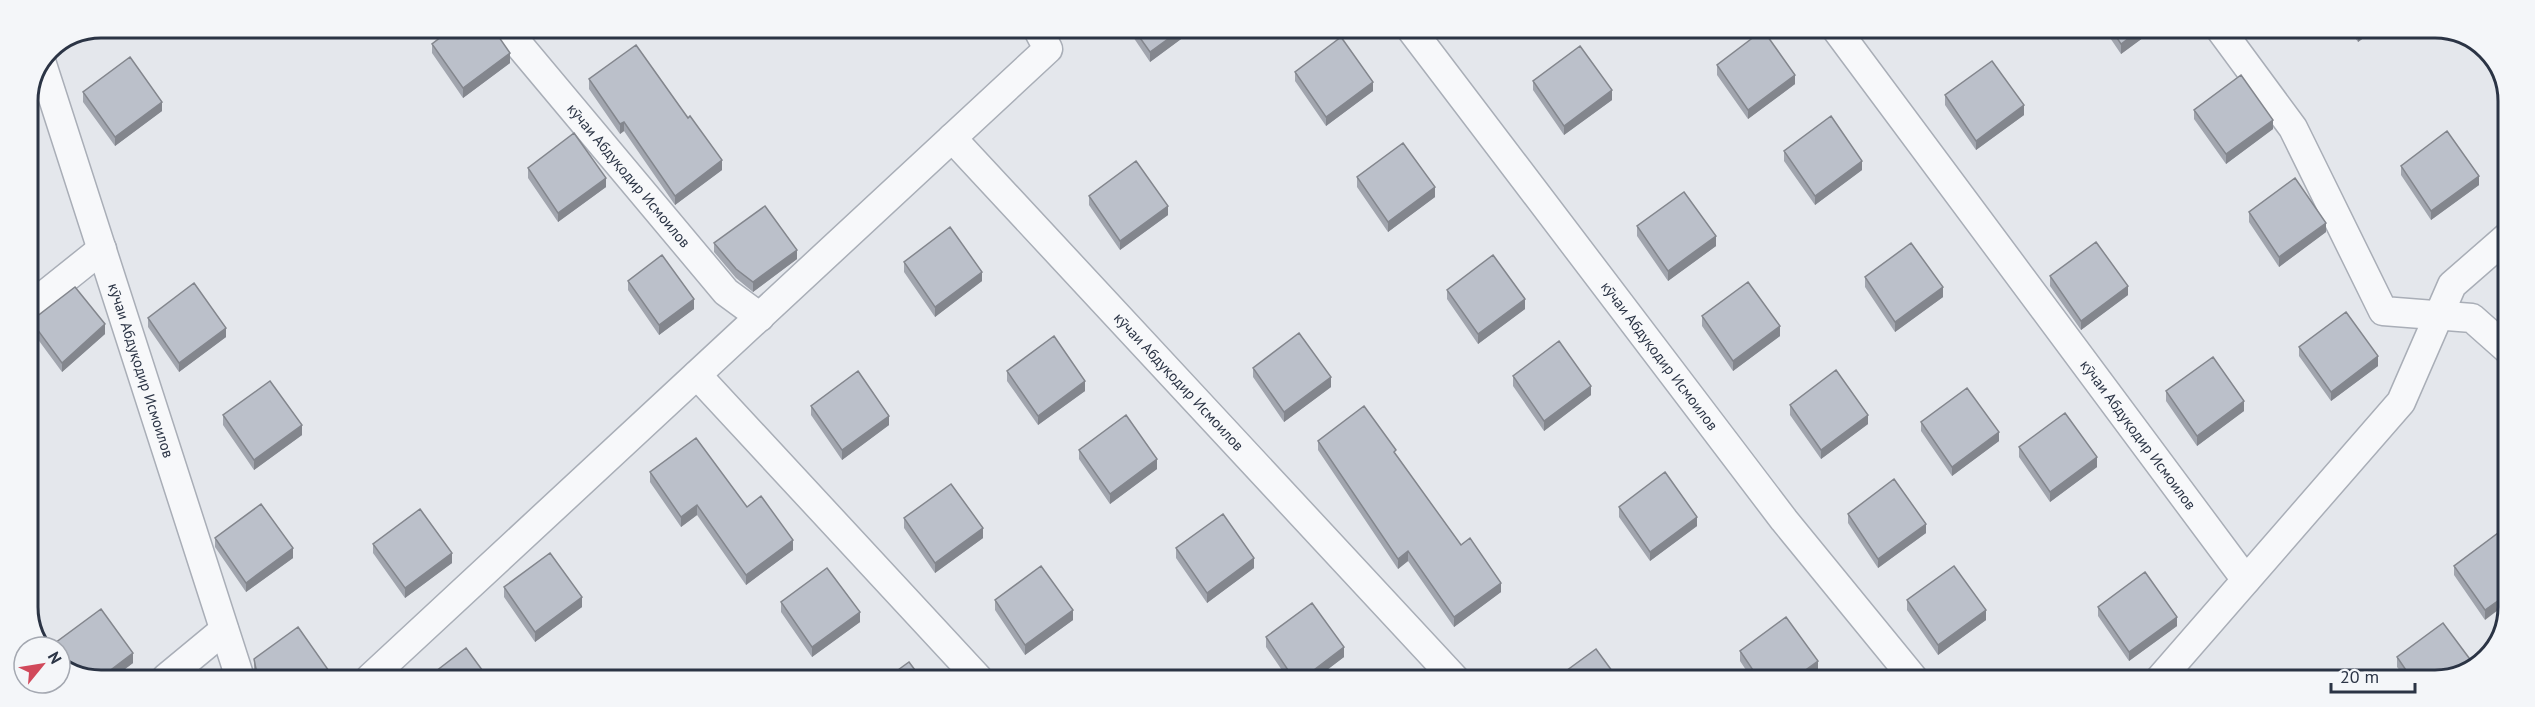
<svg xmlns="http://www.w3.org/2000/svg" width="2535" height="707" viewBox="0 0 2535 707" font-family="'PT Sans',sans-serif">
  <style>
    .lines { fill: none; stroke-linecap: round; stroke-linejoin: round }
    .street-casing { stroke: #a9aeb7; stroke-width: 31 }
    .street { stroke: #f7f8fa; stroke-width: 28 }
    .wall { fill: #a1a5ae }
    .shaded-wall { fill: #83868d }
    .building { fill: #bbc0ca; stroke: #83868d; stroke-width: 1.5 }
    .labels { text-anchor: middle; stroke-width: 4.5; stroke-linejoin: round; paint-order: stroke }
    .street-label { font-size: 15px; fill: #2b3445; stroke: #f4f6f9 }
    .rim { fill: none; stroke: #2b3445; stroke-width: 3 }
  </style>
  <rect width="100%" height="100%" fill="#e4e7ec"/>
  <g class="lines">
    <defs>
      <g id="street">
        <path id="s1" d="M504,27L726,292L760,317"/>
        <path id="s2" d="M1410,28L1784,520L1914,679"/>
        <path id="s3" d="M1836,29L2246,580"/>
        <path d="M2220,29L2293,128L2383,311L2472,318L2507,349"/>
        <path id="s4" d="M42,64L240,678"/>
        <path id="s5" d="M952,138L1455,679"/>
        <path d="M27,309L102,249"/>
        <path d="M697,375L978,678"/>
        <path d="M166,678L224,630"/>
        <path d="M370,678L1048,49L1037,28"/>
        <path d="M2159,680L2401,402L2452,285L2507,237"/>
      </g>
    </defs>
    <use href="#street" class="street-casing"/>
    <use href="#street" class="street"/>
  </g>
  <path class="wall" d="M1127,28H1196L1150,62Z
    M2104,29H2155L2121,54Z
    M2349,29H2376L2358,42Z
    M432,44L510,63L463,98L432,53Z
    M1717,65L1795,84L1748,119L1717,75Z
    M1295,72L1373,91L1326,126L1295,81Z
    M589,79L722,170L675,205L624,131L620,134L589,89Z
    M1533,81L1612,100L1564,135L1533,90Z
    M83,92L162,111L115,146L83,102Z
    M1945,95L2024,115L1976,150L1945,105Z
    M2194,110L2273,129L2226,164L2194,119Z
    M1784,151L1862,170L1815,205L1784,161Z
    M2401,166L2479,185L2431,220L2401,175Z
    M528,168L606,187L558,222L528,178Z
    M1357,177L1435,197L1388,232L1357,187Z
    M1089,196L1168,215L1120,250L1089,205Z
    M2249,212L2326,232L2279,267L2249,222Z
    M1637,226L1716,246L1668,281L1637,236Z
    M714,243L797,259L753,292L736,278L714,252Z
    M904,262L982,281L935,317L904,272Z
    M2050,276L2128,295L2081,330L2050,286Z
    M1865,277L1943,297L1895,332L1865,287Z
    M628,281L694,309L659,335L628,290Z
    M1447,290L1525,309L1478,344L1447,299Z
    M1702,316L1780,336L1733,371L1702,326Z
    M148,318L226,337L179,372L148,327Z
    M31,321L105,334L62,372L31,330Z
    M2299,347L2378,366L2331,401L2299,356Z
    M1253,368L1331,387L1284,422L1253,377Z
    M1007,371L1085,391L1038,425L1007,381Z
    M1513,376L1591,395L1544,431L1513,386Z
    M2166,391L2244,411L2197,446L2166,401Z
    M1790,405L1868,424L1821,459L1790,415Z
    M811,406L889,425L842,460L811,415Z
    M223,415L302,435L254,470L223,425Z
    M1921,422L1999,441L1952,476L1921,431Z
    M1318,441L1396,456L1461,545L1501,592L1454,627L1408,561L1398,569L1318,450Z
    M2019,447L2097,467L2050,502L2019,457Z
    M1079,450L1157,469L1110,504L1079,459Z
    M650,472L747,507L793,550L746,585L697,515L681,527L650,482Z
    M1619,507L1697,526L1650,561L1619,517Z
    M1848,514L1926,533L1878,568L1848,523Z
    M904,518L983,538L935,573L904,528Z
    M2506,527L2485,620L2454,575V566Z
    M215,538L293,558L246,592L215,547Z
    M373,544L452,563L405,598L373,553Z
    M1176,548L1254,568L1207,603L1176,558Z
    M504,587L582,607L535,642L504,597Z
    M995,600L1073,620L1025,655L995,610Z
    M1907,600L1986,620L1938,655L1907,610Z
    M781,602L860,622L812,657L781,612Z
    M2098,607L2177,626L2129,661L2098,616Z
    M1266,637L1344,657L1315,679H1288L1266,647Z
    M55,643L133,663L113,678H82L64,667L60,660V647H55Z
    M1740,651L1818,671L1806,679H1752L1740,661Z
    M2397,657L2475,666L2402,673L2397,667Z
    M254,659L329,678H256L254,669Z"/>
  <path class="shaded-wall" d="M1183,28H1196L1150,62V52Z
    M2141,29H2155L2121,54V44Z
    M2363,29H2376L2358,42V33Z
    M510,53V63L463,98V88Z
    M1795,75V84L1748,119V110Z
    M1373,82V91L1326,126V117Z
    M1612,90V100L1564,135V126Z
    M162,102V111L115,146V137Z
    M2024,105V115L1976,150V141Z
    M2273,120V129L2226,164V154Z
    M624,122V131L620,134V124Z
    M722,160V170L675,205V196Z
    M1862,161V170L1815,205V196Z
    M2479,176V185L2431,220V211Z
    M606,178V187L558,222V213Z
    M1435,187V197L1388,232V222Z
    M1168,206V215L1120,250V241Z
    M2326,223V232L2279,267V257Z
    M1716,236V246L1668,281V271Z
    M797,250V259L753,292V282Z
    M982,272V281L935,317V307Z
    M2128,286V295L2081,330V321Z
    M1943,287V297L1895,332V322Z
    M694,299V309L659,335V325Z
    M1525,299V309L1478,344V334Z
    M105,324V334L62,372V363Z
    M1780,326V336L1733,371V361Z
    M226,328V337L179,372V363Z
    M2378,356V366L2331,401V392Z
    M1331,377V387L1284,422V412Z
    M1085,381V391L1038,425V416Z
    M1591,386V395L1544,431V421Z
    M2244,401V411L2197,446V436Z
    M1868,415V424L1821,459V450Z
    M889,416V425L842,460V450Z
    M302,425V435L254,470V460Z
    M1999,432V441L1952,476V467Z
    M2097,457V467L2050,502V492Z
    M1157,459V469L1110,504V494Z
    M697,505V515L681,527V517Z
    M1697,517V526L1650,561V552Z
    M1926,524V533L1878,568V559Z
    M983,528V538L935,573V563Z
    M793,540V550L746,585V575Z
    M293,548V558L246,592V583Z
    M1408,551V561L1398,569V559Z
    M452,553V563L405,598V588Z
    M1254,558V568L1207,603V593Z
    M1501,583V592L1454,627V617Z
    M2506,595V604L2485,620V610Z
    M582,597V607L535,642V632Z
    M1073,610V620L1025,655V645Z
    M1986,610V620L1938,655V645Z
    M860,612V622L812,657V647Z
    M2177,617V626L2129,661V652Z
    M1344,647V657L1315,679H1302Z
    M133,653V663L113,678H100Z
    M1818,661V671L1806,679H1793Z
    M329,671V678H320Z"/>
  <path class="building" d="M454,27H492L510,53L463,88L432,44Z
    M1133,28H1183L1150,52Z
    M2111,29H2141L2121,44Z
    M2356,29H2363L2358,33Z
    M1763,30L1795,75L1748,110L1717,65Z
    M1341,37L1373,82L1326,117L1295,72Z
    M636,45L688,118L690,116L722,160L675,196L624,122L620,124L589,79Z
    M1580,46L1612,90L1564,126L1533,81Z
    M130,57L162,102L115,137L83,92Z
    M1992,61L2024,105L1976,141L1945,95Z
    M2241,75L2273,120L2226,154L2194,110Z
    M1831,116L1862,161L1815,196L1784,151Z
    M2447,131L2479,176L2431,211L2401,166Z
    M574,133L606,178L558,213L528,168Z
    M1403,143L1435,187L1388,222L1357,177Z
    M1136,161L1168,206L1120,241L1089,196Z
    M2295,178L2326,223L2279,257L2249,212Z
    M1684,192L1716,236L1668,271L1637,226Z
    M765,206L797,250L753,282L736,269L714,243Z
    M950,227L982,272L935,307L904,262Z
    M2096,242L2128,286L2081,321L2050,276Z
    M1911,243L1943,287L1895,322L1865,277Z
    M662,255L694,299L659,325L628,281Z
    M1493,255L1525,299L1478,334L1447,290Z
    M1748,282L1780,326L1733,361L1702,316Z
    M194,283L226,328L179,363L148,318Z
    M75,287L105,324L62,363L31,321Z
    M2346,312L2378,356L2331,392L2299,347Z
    M1299,333L1331,377L1284,412L1253,368Z
    M1054,336L1085,381L1038,416L1007,371Z
    M1559,341L1591,386L1544,421L1513,376Z
    M2213,357L2244,401L2197,436L2166,391Z
    M1836,370L1868,415L1821,450L1790,405Z
    M858,371L889,416L842,450L811,406Z
    M270,381L302,425L254,460L223,415Z
    M1967,388L1999,432L1952,467L1921,422Z
    M1364,406L1396,450L1394,452L1461,545L1470,538L1501,583L1454,617L1408,551L1398,559L1318,441Z
    M2065,413L2097,457L2050,492L2019,447Z
    M1126,415L1157,459L1110,494L1079,450Z
    M696,438L747,507L761,496L793,540L746,575L697,505L681,517L650,472Z
    M1665,472L1697,517L1650,552L1619,507Z
    M1894,479L1926,524L1878,559L1848,514Z
    M951,484L983,528L935,563L904,518Z
    M261,504L293,548L246,583L215,538Z
    M420,509L452,553L405,588L373,544Z
    M1223,514L1254,558L1207,593L1176,548Z
    M2506,527V595L2485,610L2454,566Z
    M550,553L582,597L535,632L504,587Z
    M1041,566L1073,610L1025,645L995,600Z
    M1954,566L1986,610L1938,645L1907,600Z
    M827,568L860,612L812,647L781,602Z
    M2145,572L2177,617L2129,652L2098,607Z
    M1312,603L1344,647L1302,679H1294L1266,637Z
    M101,609L133,653L100,678H82L76,674L60,651V647H57L55,643Z
    M1786,617L1818,661L1793,679H1759L1740,651Z
    M2443,623L2475,666L2435,680H2393L2406,670L2397,657Z
    M298,627L329,671L320,678H262L256,669L254,659Z
    M466,648L488,678H427Z
    M1596,649L1618,679H1555Z
    M909,662L921,678H887Z
    M2068,675L2071,680H2062Z"/>
  <g class="labels">
    <g class="street-label">
      <text dy="5" stroke="none"><textPath href="#s1" startOffset="194">кӯчаи Абдуқодир Исмоилов</textPath></text>
      <text dy="5" stroke="none"><textPath href="#s2" startOffset="412">кӯчаи Абдуқодир Исмоилов</textPath></text>
      <text dy="5" stroke="none"><textPath href="#s4" startOffset="322">кӯчаи Абдуқодир Исмоилов</textPath></text>
      <text dy="5" stroke="none"><textPath href="#s5" startOffset="333">кӯчаи Абдуқодир Исмоилов</textPath></text>
      <text dy="5" stroke="none"><textPath href="#s3" startOffset="506">кӯчаи Абдуқодир Исмоилов</textPath></text>
    </g>
  </g>
  <path d="M0 0H2535V707H0ZM101 38H2435A63 63 0 0 1 2498 101V607A63 63 0 0 1 2435 670H101A63 63 0 0 1 38 607V101A63 63 0 0 1 101 38Z" fill="#f4f6f9" fill-rule="evenodd"/>
  <path class="rim" d="M101 38H2435A63 63 0 0 1 2498 101V607A63 63 0 0 1 2435 670H101A63 63 0 0 1 38 607V101A63 63 0 0 1 101 38Z"/>
  <g transform="translate(42 665) rotate(60)"><circle r="28" fill="#f4f6f9" stroke="#a4a8b1" stroke-width="1.5"/>
  <path d="M0-4.5L10 22L0 15L-10 22Z" fill="#d1495b"/>
  <text y="-9" font-size="16" font-weight="bold" text-anchor="middle" fill="#2b3445">N</text>
  </g>
  <path d="M2331 683v9h84v-9" fill="none" stroke="#2b3445" stroke-width="3"/>
  <text x="2340" y="683" font-size="18" fill="#2b3445" stroke="#f4f6f9" stroke-width="4.5" paint-order="stroke">20 m</text>
</svg>
